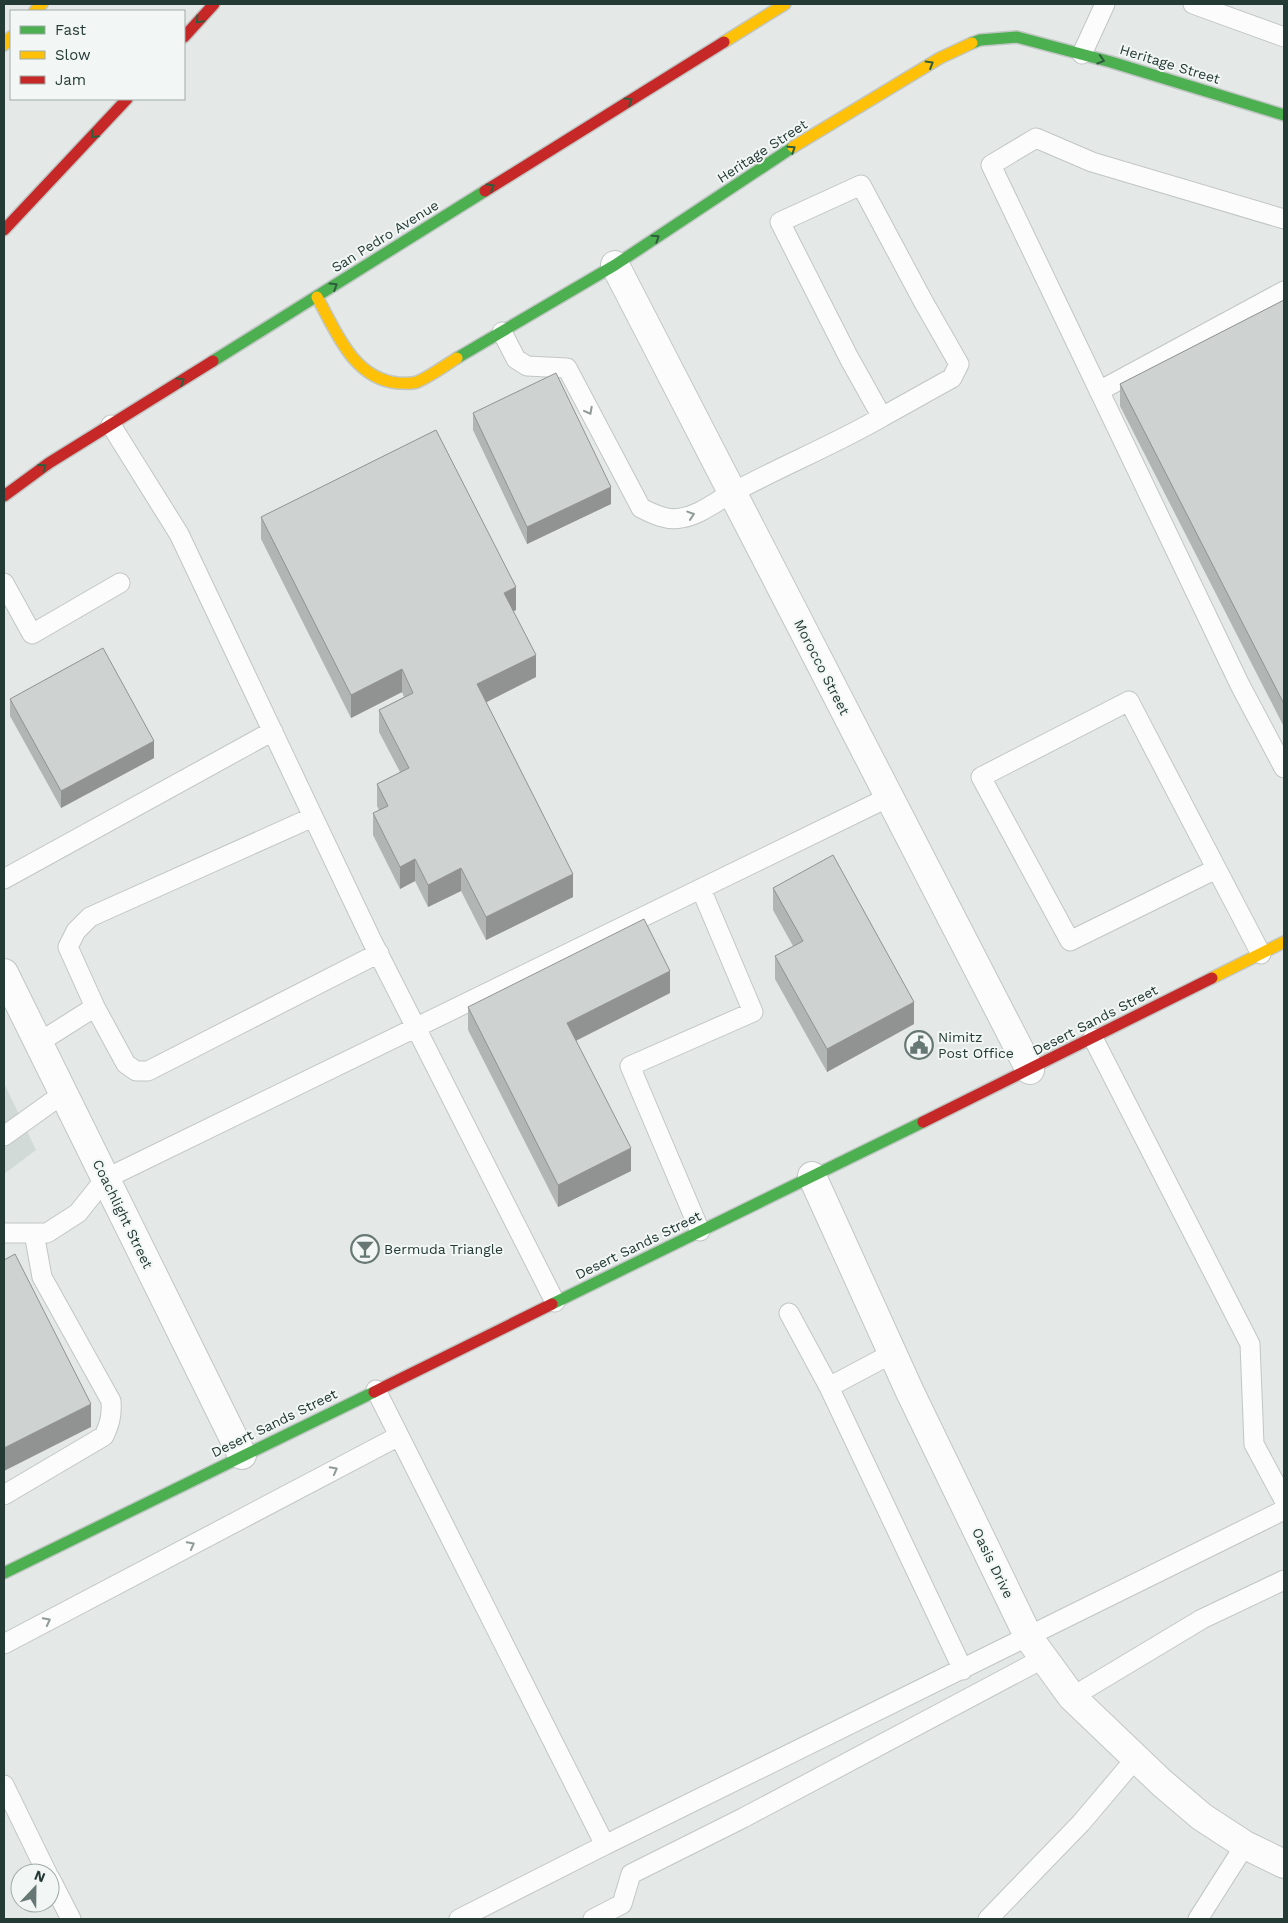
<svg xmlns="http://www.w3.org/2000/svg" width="1288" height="1923" viewBox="0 0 1288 1923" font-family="'Work Sans',sans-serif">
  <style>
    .built { fill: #d2dad7 }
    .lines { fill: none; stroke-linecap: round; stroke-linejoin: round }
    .lane-casing { stroke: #c1c6c4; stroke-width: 21 }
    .street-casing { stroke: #c1c6c4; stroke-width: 30 }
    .fast-casing { stroke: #c0c6c4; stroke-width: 14 }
    .slow-casing { stroke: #c0c6c4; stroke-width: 14 }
    .jam-casing { stroke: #c0c6c4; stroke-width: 14 }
    .lane { stroke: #fbfcfb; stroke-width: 19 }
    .street { stroke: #fbfcfb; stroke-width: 28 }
    .fast { stroke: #4caf50; stroke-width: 11 }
    .slow { stroke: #ffc107; stroke-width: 11 }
    .jam { stroke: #c62828; stroke-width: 11 }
    .wall { fill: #b1b5b4 }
    .shaded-wall { fill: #909392 }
    .building { fill: #ced2d1; stroke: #909392 }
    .oneway { stroke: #305d3d }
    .oneway2 { stroke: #909b98 }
    .labels { text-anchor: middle; stroke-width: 4; stroke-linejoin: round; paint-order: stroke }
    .street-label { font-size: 14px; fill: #243a35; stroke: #f2f7f5 }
    .poi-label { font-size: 14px; fill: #243a35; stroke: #f2f7f5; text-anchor: start }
  </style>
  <rect width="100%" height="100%" fill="#e4e9e7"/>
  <path class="built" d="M4,1083L36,1150L4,1174Z"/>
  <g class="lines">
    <defs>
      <path id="lane" d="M1193,4L1284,37
        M1082,54L1105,4
        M1284,219L1092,162L1036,138L991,165L1240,685L1284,768
        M502,332L516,359L527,366L567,368L641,508C653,514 667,521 681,518C700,515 715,502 732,493C781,466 834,445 882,417L849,358L780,222L861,185L923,301L959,364L952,378L882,417
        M1099,391L1284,291
        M111,425L179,534L372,941L555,1302
        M4,583L32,634L120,583
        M1216,869L1070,941L981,777L1129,701L1261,954
        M4,879L273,731
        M95,1007L126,1064L136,1071H148L379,953
        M1093,1038L1250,1344L1254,1444L1284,1500
        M38,1043L95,1007L68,947L76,931L90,917L313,817
        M4,1136L64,1093
        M700,1231L630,1066L753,1012L701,889
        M4,1233H47L78,1213L105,1179L889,797
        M789,1313L829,1387
        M893,1353L829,1387L963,1670
        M376,1390L605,1845L1284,1510
        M4,1495L104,1436C110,1423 112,1415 111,1401L42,1277L34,1233
        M4,1644L399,1436
        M1072,1697L1202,1619L1284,1580
        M4,1785L47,1873
        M50,1878L71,1919
        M459,1919L605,1845
        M593,1919L622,1904L631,1874L743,1818L1044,1658
        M988,1919L1081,1823L1136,1758
        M1198,1919L1245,1845"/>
      <path id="street" d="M615,265L1030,1070
        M4,973L242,1455
        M812,1176L910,1392L1029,1638L1072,1697L1162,1783L1202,1817L1245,1845L1284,1864"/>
      <path id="fast" d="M972,43L980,40L1017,37L1111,62L1284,115
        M457,358L615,265L793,147
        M213,361L485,191
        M552,1304L923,1122
        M4,1573L374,1392"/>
      <path id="slow" d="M35,11L42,4
        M724,42L785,4
        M4,45L11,37
        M793,147L940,58L972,43
        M317,297C336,331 353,379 398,383C404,383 411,384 417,382C431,376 444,366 457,358
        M1212,978L1284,942"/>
      <path id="jam" d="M184,37L214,4
        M485,191L724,42
        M4,230L127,99
        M4,496L49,463L213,361
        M923,1122L1212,978
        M374,1392L552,1304"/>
    </defs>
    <use href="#lane" class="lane-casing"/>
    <use href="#street" class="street-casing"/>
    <use href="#fast" class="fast-casing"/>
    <use href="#slow" class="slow-casing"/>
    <use href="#jam" class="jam-casing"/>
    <use href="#lane" class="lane"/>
    <use href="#street" class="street"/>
    <use href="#fast" class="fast"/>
    <use href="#slow" class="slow"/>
    <use href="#jam" class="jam"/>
  </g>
  <path class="wall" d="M1284,300V727L1120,406V384Z
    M473,413L611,504L527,544L473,430Z
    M261,517L516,610L513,611L536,677L486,702L573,897L486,940L461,891L428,907L415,881L400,889L373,835V813L379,810L377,806V784L400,772L379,732V710L404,697L402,692L351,718L261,539Z
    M10,699L154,758L61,808L10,716Z
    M773,888L914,1024L827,1072L775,979V956L793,946L773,910Z
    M670,993L576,1041L631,1171L558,1207L468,1030V1007Z"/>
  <path class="shaded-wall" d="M611,487V504L527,544V527Z
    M516,587V610L504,616V593Z
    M536,655V677L477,707V684Z
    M402,669V692L351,718V695Z
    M154,741V758L61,808V791Z
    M415,859V881L400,889V867Z
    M461,868V891L428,907V885Z
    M573,874V897L486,940V917Z
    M670,971V993L567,1045V1023Z
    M914,1002V1024L827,1072V1049Z
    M631,1148V1171L558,1207V1185Z
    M91,1404V1427L4,1471V1448Z"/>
  <path class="building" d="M1284,300V704L1120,384Z
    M556,373L611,487L527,527L473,413Z
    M436,430L516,587L504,593L536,655L477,684L573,874L486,917L461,868L428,885L415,859L400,867L373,813L388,806L377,784L409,768L379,710L413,693L402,669L351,695L261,517Z
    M103,648L154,741L61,791L10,699Z
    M833,855L914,1002L827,1049L775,956L803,941L773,888Z
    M644,919L670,971L567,1023L631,1148L558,1185L468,1007Z
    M15,1254L91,1404L4,1448V1260Z"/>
  <defs><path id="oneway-chevron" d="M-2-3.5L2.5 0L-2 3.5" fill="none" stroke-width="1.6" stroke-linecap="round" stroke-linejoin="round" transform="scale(1.25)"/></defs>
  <g class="oneway">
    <use href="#oneway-chevron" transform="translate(199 20) rotate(133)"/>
    <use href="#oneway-chevron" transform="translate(1101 60) rotate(16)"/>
    <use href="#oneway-chevron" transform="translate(930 64) rotate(-31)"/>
    <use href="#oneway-chevron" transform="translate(629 101) rotate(-32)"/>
    <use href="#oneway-chevron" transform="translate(94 135) rotate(133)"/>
    <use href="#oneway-chevron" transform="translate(792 149) rotate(-33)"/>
    <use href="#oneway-chevron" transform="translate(491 187) rotate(-32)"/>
    <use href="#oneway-chevron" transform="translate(656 238) rotate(-33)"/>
    <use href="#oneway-chevron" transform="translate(334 286) rotate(-32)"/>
    <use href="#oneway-chevron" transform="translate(181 381) rotate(-32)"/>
    <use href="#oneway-chevron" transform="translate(43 467) rotate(-36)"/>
  </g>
  <g class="oneway2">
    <use href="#oneway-chevron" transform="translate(589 411) rotate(62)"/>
    <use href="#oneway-chevron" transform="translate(691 515) rotate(-18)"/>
    <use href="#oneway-chevron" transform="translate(334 1470) rotate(-28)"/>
    <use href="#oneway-chevron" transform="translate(191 1545) rotate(-28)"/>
    <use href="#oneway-chevron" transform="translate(47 1621) rotate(-28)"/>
  </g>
  <defs>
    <symbol id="civic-ring" viewBox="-11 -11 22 22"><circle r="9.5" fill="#f2f7f5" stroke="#677773" stroke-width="1.5"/><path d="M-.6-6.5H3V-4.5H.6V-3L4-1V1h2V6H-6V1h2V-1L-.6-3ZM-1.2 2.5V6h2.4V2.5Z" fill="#677773"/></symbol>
    <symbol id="bar-ring" viewBox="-11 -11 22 22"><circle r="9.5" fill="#f2f7f5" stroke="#677773" stroke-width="1.5"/><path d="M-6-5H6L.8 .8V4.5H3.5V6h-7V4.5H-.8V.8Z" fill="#677773"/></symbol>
  </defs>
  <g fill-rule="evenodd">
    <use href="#civic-ring" x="903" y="1029" width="32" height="32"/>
    <use href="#bar-ring" x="349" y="1233" width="32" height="32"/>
  </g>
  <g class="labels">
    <g class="street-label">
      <text transform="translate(1170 64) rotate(17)" y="5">Heritage Street</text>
      <text transform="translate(762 151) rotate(-33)" y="5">Heritage Street</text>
      <text transform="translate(385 236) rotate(-32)" y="5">San Pedro Avenue</text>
      <text transform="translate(822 667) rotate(63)" y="5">Morocco Street</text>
      <text transform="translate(1095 1020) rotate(-27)" y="5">Desert Sands Street</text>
      <text transform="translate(123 1214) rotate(64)" y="5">Coachlight Street</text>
      <text transform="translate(638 1245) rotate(-26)" y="5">Desert Sands Street</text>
      <text transform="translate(274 1423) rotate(-26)" y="5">Desert Sands Street</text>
      <text transform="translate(993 1563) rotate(64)" y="5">Oasis Drive</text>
    </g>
    <g class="poi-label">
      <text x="938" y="1042">Nimitz<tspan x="938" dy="16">Post Office</tspan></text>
      <text x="384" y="1254">Bermuda Triangle</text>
    </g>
  </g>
  <rect width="1288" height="1923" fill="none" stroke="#243a35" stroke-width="10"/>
  <rect x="10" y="10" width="175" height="90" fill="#f2f7f5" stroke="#a0aba8"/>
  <rect x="20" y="26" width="25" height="8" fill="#4caf50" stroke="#a0aba8"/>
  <text x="55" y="35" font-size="15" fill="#243a35">Fast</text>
  <rect x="20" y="51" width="25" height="8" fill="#ffc107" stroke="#a0aba8"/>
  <text x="55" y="60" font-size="15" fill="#243a35">Slow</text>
  <rect x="20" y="76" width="25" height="8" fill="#c62828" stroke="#a0aba8"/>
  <text x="55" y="85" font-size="15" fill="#243a35">Jam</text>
  <g transform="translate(35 1888) rotate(22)"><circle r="24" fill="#f2f7f5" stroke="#a0aba8"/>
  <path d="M0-4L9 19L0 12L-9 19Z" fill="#677773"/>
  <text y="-8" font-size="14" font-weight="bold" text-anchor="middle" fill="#243a35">N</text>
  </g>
</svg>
